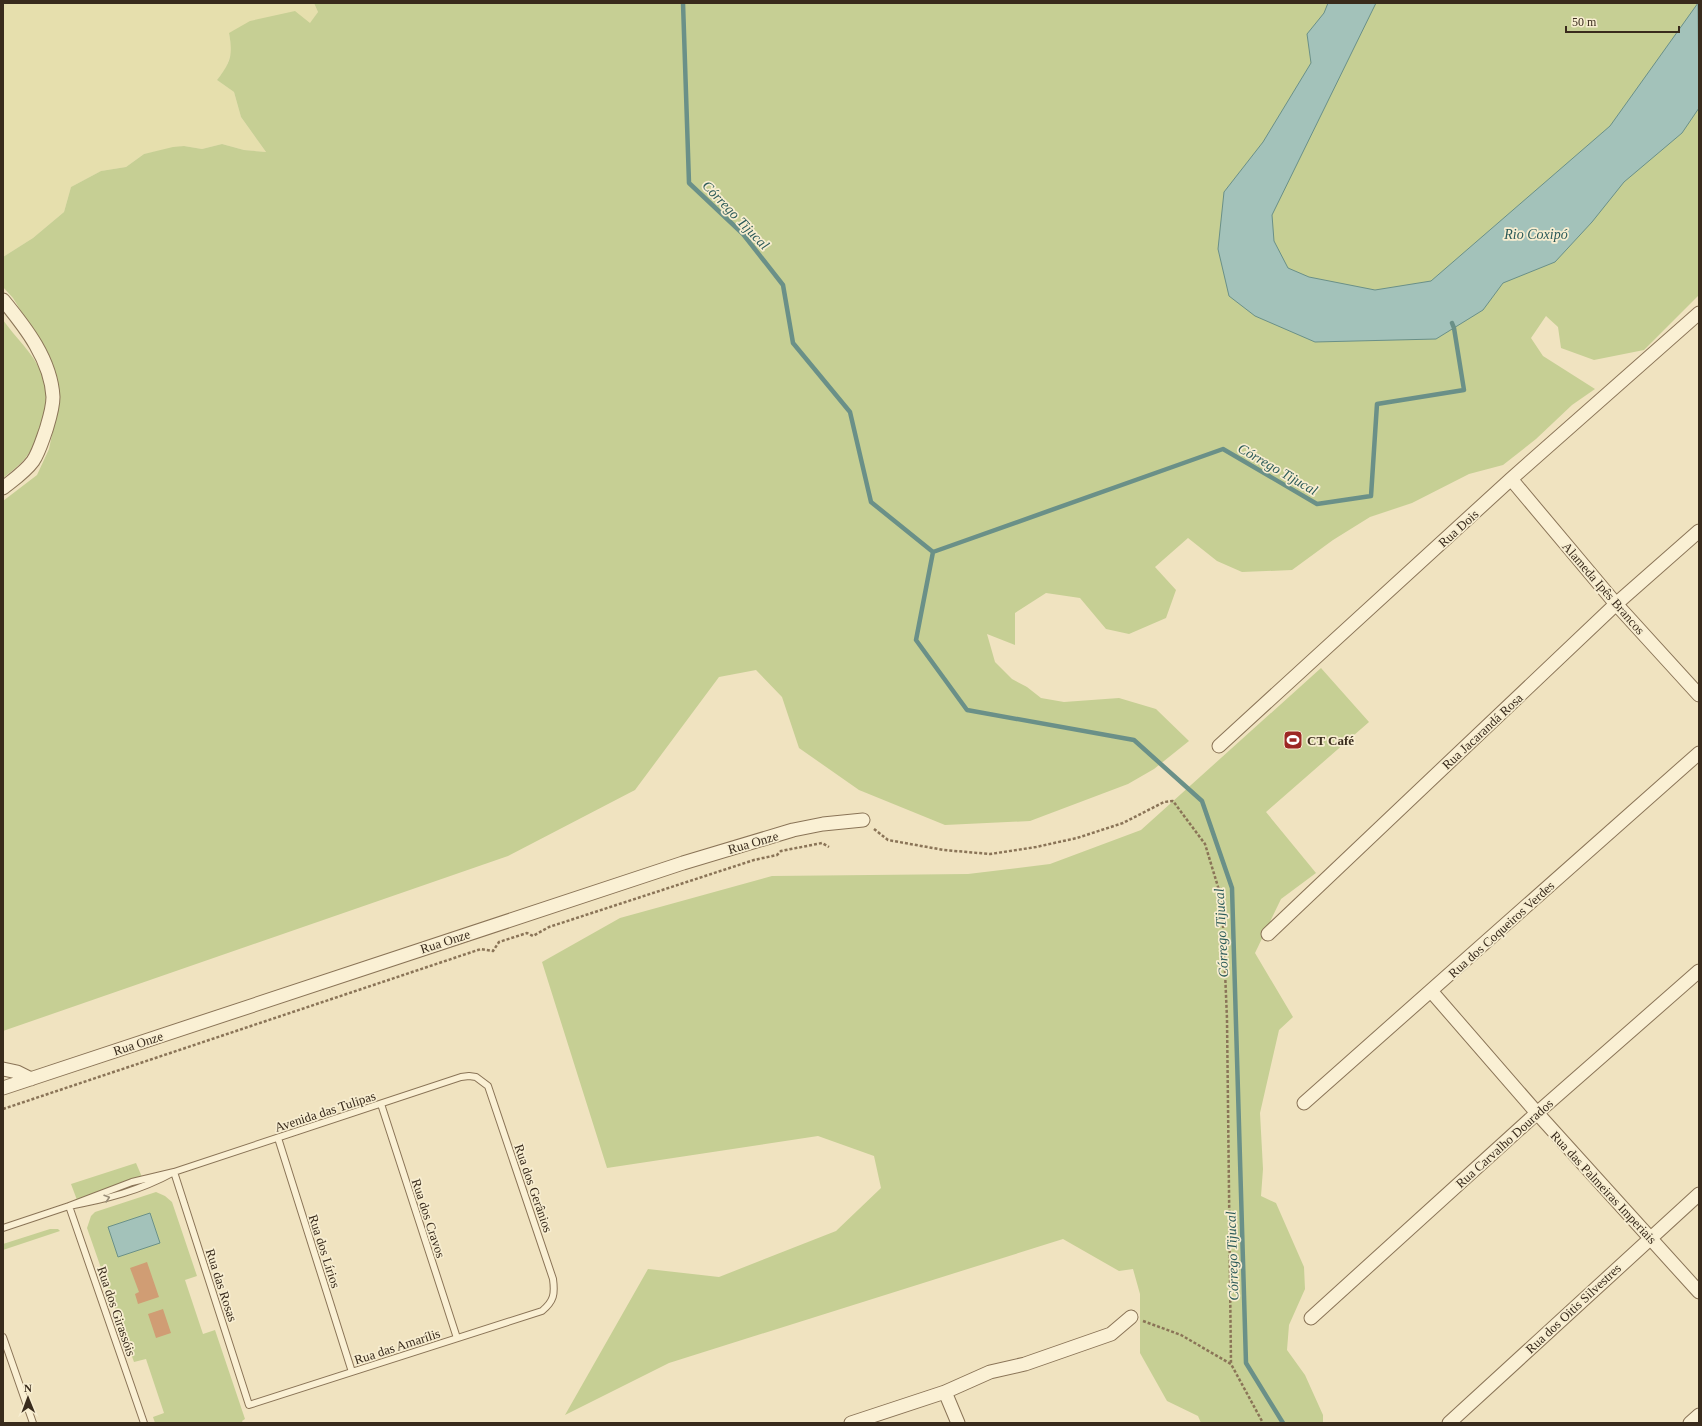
<svg xmlns="http://www.w3.org/2000/svg" width="1702" height="1426" viewBox="0 0 1702 1426" font-family="'Times New Roman',serif">
  <style>
    .farmland { fill: #e6dfad }
    .green { fill: #c6cf94 }
    .water { fill: #a3c2ba; stroke: #6a9088 }
    .lines { fill: none; stroke-linecap: round; stroke-linejoin: round }
    .stream { stroke: #6a9088; stroke-width: 4.5 }
    .building { fill: #d09d74 }
    .lane-casing { stroke: #8a7457; stroke-width: 8 }
    .street-casing { stroke: #8a7457; stroke-width: 15 }
    .path { stroke: #8a7457; stroke-width: 2.5; stroke-dasharray: 3 2; stroke-linecap: butt }
    .lane { stroke: #faf0d4; stroke-width: 6 }
    .street { stroke: #faf0d4; stroke-width: 13 }
    .oneway { stroke: #9a8e78 }
    .labels { text-anchor: middle; stroke-width: 3.5; stroke-linejoin: round; paint-order: stroke }
    .street-label { font-size: 13px; fill: #392b1c; stroke: #f7edd0 }
    .poi-label { font-size: 13px; font-weight: bold; fill: #392b1c; stroke: #f7edd0; text-anchor: start }
    .water-label { font-size: 14px; font-style: italic; fill: #2b5a58; stroke: #f7edd0 }
  </style>
  <rect width="100%" height="100%" fill="#f0e3c0"/>
  <path class="farmland" d="M3,3H314L318,12L310,24L229,33L232,51L226,68L217,80L234,92L241,117L266,152L244,150L222,144L202,149L184,146L144,154L126,167L101,171L71,187L64,212L33,238L3,257Z"/>
  <path class="green" d="M314,3H1699V295L1644,350L1594,360L1561,348L1558,327L1546,316L1531,338L1543,356L1595,389L1572,405L1536,439L1503,465L1469,474L1412,503L1370,517L1333,540L1292,570L1242,572L1217,561L1188,538L1155,567L1176,590L1166,618L1129,634L1106,629L1080,598L1046,593L1015,613V645L987,634L995,662L1012,679L1027,687L1041,698L1064,702L1119,698L1156,709L1189,741L1154,769L1128,784L1030,821L945,825L859,790L799,748L782,697L756,670L719,677L635,790L508,856L3,1031V501L37,475L49,449L57,411L38,339L13,298L3,287V257L33,238L64,212L71,187L101,171L126,167L144,154L173,147L184,146L202,149L222,144L244,150L266,152L241,117L234,92L217,80C231,62 233,55 229,33L250,21L295,11L310,23L318,12Z
    M3,320C15,337 33,353 41,372C53,400 42,440 22,462C16,468 9,473 3,478Z
    M1321,668L1369,722L1266,812L1316,873L1281,899L1255,953L1293,1017L1279,1030L1260,1113L1263,1169L1261,1196L1276,1203L1304,1267L1305,1289L1289,1325L1287,1350L1305,1375L1323,1415V1423H1201L1198,1416L1167,1401L1140,1353V1294L1133,1269L1119,1271L1063,1239L669,1363L565,1415L648,1269L719,1277L836,1231L881,1188L874,1156L818,1136L607,1168L542,962L620,918L772,876L968,874L1050,864L1141,830Z
    M136,1163L142,1177L77,1200L71,1184Z
    M156,1192L165,1196L172,1202L197,1276L185,1280L203,1334L215,1330L245,1419L242,1421L243,1423H155L153,1417L164,1413L146,1359L134,1362L87,1228L91,1216L95,1212Z
    M50,1229H58L60,1231L3,1250V1244Z"/>
  <path class="water" d="M1328,3H1376L1272,215L1274,241L1288,268L1309,277L1375,290L1431,281L1610,126L1698,3L1699,108L1682,133L1624,182L1592,222L1555,262L1503,283L1483,310L1436,339L1315,342L1255,316L1229,296L1218,249L1224,192L1263,142L1311,63L1307,34L1324,13Z
    M150,1213L160,1243L118,1257L108,1227Z"/>
  <g class="lines">
    <path class="stream" d="M683,3L689,183L743,234L783,285L793,343L850,412L871,502L933,552L916,640L967,710L1134,740L1202,801L1232,888L1246,1363L1283,1423
      M933,552L1223,449L1317,504L1371,496L1377,404L1464,390L1454,328L1452,323"/>
  </g>
  <path class="building" d="M147,1262L159,1297L138,1304L135,1294L139,1292L130,1268Z
    M163,1309L171,1333L156,1338L148,1314Z"/>
  <g class="lines">
    <defs>
      <path id="lane" d="M469,1076L476,1077L488,1086L553,1279C555,1294 554,1301 542,1311L249,1405L174,1172L461,1077Z
        M381,1104L457,1338
        M278,1138L352,1372
        M69,1206L144,1423
        M3,1228L69,1206L132,1182L174,1172C139,1191 107,1199 69,1206
        M3,1337L33,1423"/>
      <path id="street" d="M3,300C26,328 51,360 53,397C53,408 49,420 46,430C42,441 39,452 33,461C25,472 13,480 3,488
        M1511,479L1616,604L1699,695
        M1219,746L1511,479L1699,313
        M1268,934L1616,604L1699,531
        M1431,991L1537,1113L1699,1292
        M3,1069L17,1072L31,1079
        M3,1088L683,863L793,830L823,824L863,820
        M1304,1103L1699,753
        M1311,1318L1537,1113L1699,971
        M945,1392L958,1423
        M851,1423L945,1392L990,1372L1025,1364L1111,1334L1131,1317
        M1449,1423L1699,1194
        M1690,1423L1699,1415"/>
    </defs>
    <use href="#lane" class="lane-casing"/>
    <use href="#street" class="street-casing"/>
    <path class="path" d="M874,829L888,840L944,850L990,854L1036,847L1077,838L1123,823L1164,802L1173,801L1205,844L1222,900L1227,1019L1231,1364
      M3,1109L481,949L493,951L499,942L527,933L533,936L549,927L754,860L777,855L781,851L822,843L829,847
      M1143,1321L1181,1335L1231,1364L1263,1423"/>
    <use href="#lane" class="lane"/>
    <use href="#street" class="street"/>
  </g>
  <defs><path id="oneway-chevron" d="M-2-3.5L2.5 0L-2 3.5" fill="none" stroke-width="1.6" stroke-linecap="round" stroke-linejoin="round"/></defs>
  <use class="oneway" href="#oneway-chevron" transform="translate(107 1198) rotate(-17)"/>
  <defs>
    <symbol id="stadium-square" viewBox="-11 -11 22 22"><rect x="-9" y="-9" width="18" height="18" rx="4" fill="#9c2724" stroke="#f7edd0"/><path d="M0-5a6.5 5 0 1 0 0 10a6.5 5 0 1 0 0-10ZM-3.5-1.8h7v3.6h-7Z" fill="#fff"/></symbol>
  </defs>
  <g fill-rule="evenodd">
    <use href="#stadium-square" x="1282" y="729" width="22" height="22"/>
  </g>
  <g class="labels">
    <g class="street-label">
      <text transform="translate(1458 528) rotate(-42)" y="5">Rua Dois</text>
      <text transform="translate(1604 588) rotate(49)" y="5">Alameda Ipês Brancos</text>
      <text transform="translate(1482 731) rotate(-43)" y="5">Rua Jacarandá Rosa</text>
      <text transform="translate(753 842) rotate(-16)" y="5">Rua Onze</text>
      <text transform="translate(1501 929) rotate(-42)" y="5">Rua dos Coqueiros Verdes</text>
      <text transform="translate(445 941) rotate(-18)" y="5">Rua Onze</text>
      <text transform="translate(138 1043) rotate(-18)" y="5">Rua Onze</text>
      <text transform="translate(325 1111) rotate(-18)" y="5">Avenida das Tulipas</text>
      <text transform="translate(1504 1143) rotate(-42)" y="5">Rua Carvalho Dourados</text>
      <text transform="translate(1604 1187) rotate(47)" y="5">Rua das Palmeiras Imperiais</text>
      <text transform="translate(534 1188) rotate(71)" y="5">Rua dos Gerânios</text>
      <text transform="translate(429 1218) rotate(72)" y="5">Rua dos Cravos</text>
      <text transform="translate(325 1251) rotate(72)" y="5">Rua dos Lírios</text>
      <text transform="translate(222 1285) rotate(72)" y="5">Rua das Rosas</text>
      <text transform="translate(1573 1308) rotate(-43)" y="5">Rua dos Oitis Silvestres</text>
      <text transform="translate(117 1311) rotate(71)" y="5">Rua dos Girassóis</text>
      <text transform="translate(397 1346) rotate(-18)" y="5">Rua das Amarílis</text>
    </g>
    <g class="poi-label">
      <text x="1307" y="745">CT Café</text>
    </g>
    <g class="water-label">
      <text transform="translate(736 215) rotate(46)" y="5">Córrego Tijucal</text>
      <text x="1536" y="239">Rio Coxipó</text>
      <text transform="translate(1278 469) rotate(30)" y="5">Córrego Tijucal</text>
      <text transform="translate(1221 933) rotate(-93)" y="5">Córrego Tijucal</text>
      <text transform="translate(1232 1256) rotate(-92)" y="5">Córrego Tijucal</text>
    </g>
  </g>
  <rect width="1702" height="1426" fill="none" stroke="#392b1c" stroke-width="8"/>
  <g transform="translate(28 1398) rotate(359)" stroke="#f7edd0" stroke-width="3" paint-order="stroke">
  <path d="M0-3L7 15L0 10L-7 15Z" fill="#392b1c"/>
  <text y="-6" font-size="11" font-weight="bold" text-anchor="middle" fill="#392b1c">N</text>
  </g>
  <path d="M1566 26v6h113v-6" fill="none" stroke="#392b1c" stroke-width="2"/>
  <text x="1572" y="26" font-size="12" fill="#392b1c" stroke="#f7edd0" stroke-width="3" paint-order="stroke">50 m</text>
</svg>
